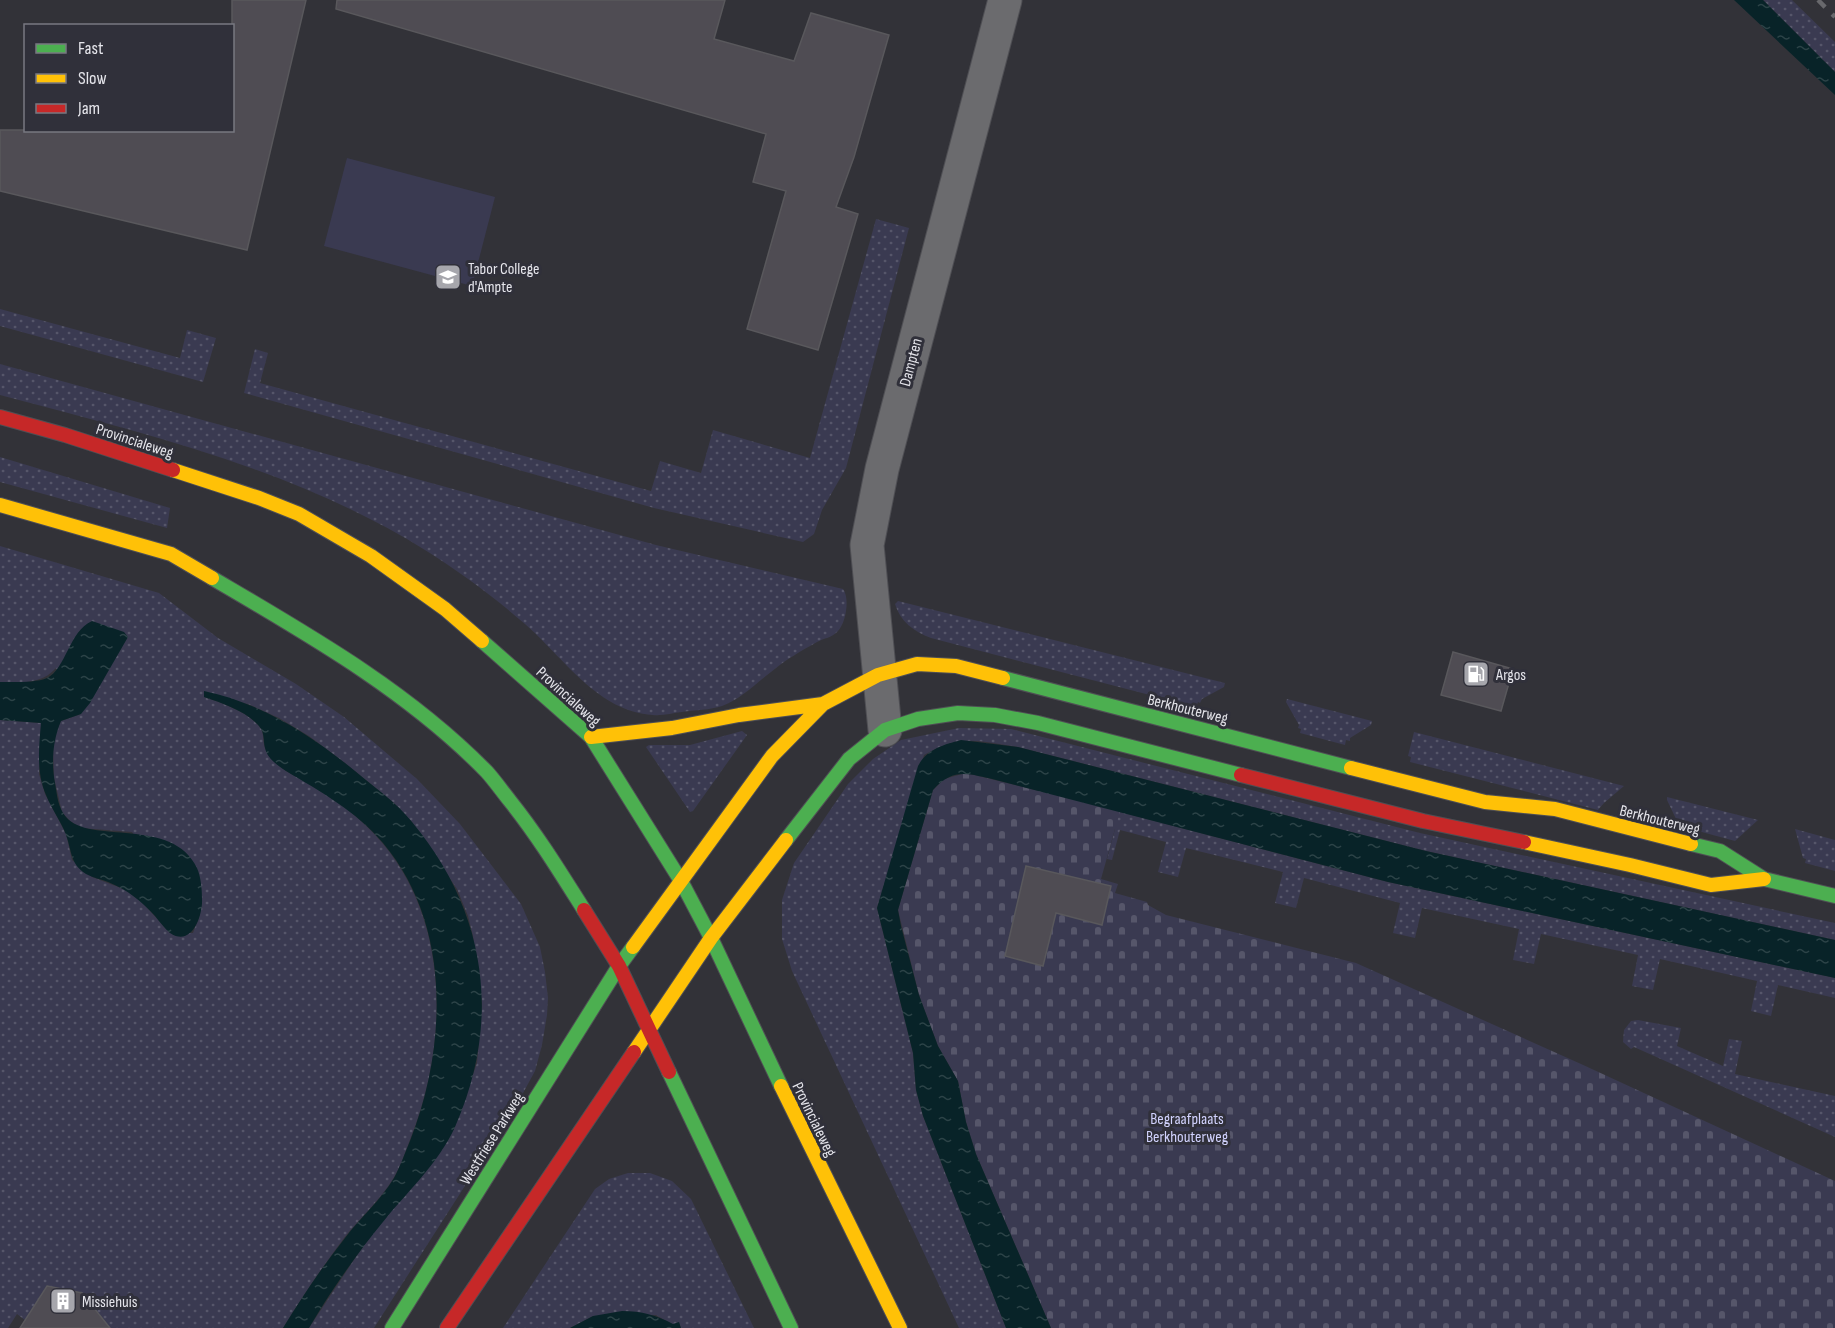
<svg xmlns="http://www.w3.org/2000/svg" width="1835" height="1328" viewBox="0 0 1835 1328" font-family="'Sofia Sans Condensed',sans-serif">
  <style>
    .grass { fill: url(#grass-dots) }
    .cemetery { fill: url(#cemetery-stones) }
    .park { fill: #3a3a51 }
    .water { fill: url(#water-ripples) }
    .building { fill: #4f4c53; stroke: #59585c; stroke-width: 1.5 }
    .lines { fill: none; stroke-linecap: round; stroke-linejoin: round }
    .street-casing { stroke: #4f4f54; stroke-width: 35 }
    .fast-casing { stroke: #4f4f54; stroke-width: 16 }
    .slow-casing { stroke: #4f4f54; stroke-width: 16 }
    .jam-casing { stroke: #4f4f54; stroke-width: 16 }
    .street { stroke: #6b6b6e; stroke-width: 33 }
    .fast { stroke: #4caf50; stroke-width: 14 }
    .slow { stroke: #ffc107; stroke-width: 14 }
    .jam { stroke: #c62828; stroke-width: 14 }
    .rail { stroke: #68686c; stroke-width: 4.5; stroke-dasharray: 10 10; stroke-linecap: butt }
    .labels { text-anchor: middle; stroke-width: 6; stroke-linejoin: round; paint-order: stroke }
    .poi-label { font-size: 16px; fill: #e5e5eb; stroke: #30303a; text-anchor: start }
    .street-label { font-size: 16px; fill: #e5e5eb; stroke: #30303a }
    .park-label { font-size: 16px; fill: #d2d3fe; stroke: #30303a }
  </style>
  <defs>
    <pattern id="grass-dots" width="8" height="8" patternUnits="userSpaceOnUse" patternTransform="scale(1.5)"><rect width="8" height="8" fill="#3a3a51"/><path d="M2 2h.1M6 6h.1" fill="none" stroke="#56566a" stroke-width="1.8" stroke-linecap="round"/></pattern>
    <pattern id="cemetery-stones" width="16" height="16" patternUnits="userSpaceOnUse" patternTransform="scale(1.5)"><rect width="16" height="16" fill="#3a3a51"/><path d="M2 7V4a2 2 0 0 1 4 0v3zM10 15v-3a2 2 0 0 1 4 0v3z" fill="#56566a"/></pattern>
    <pattern id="water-ripples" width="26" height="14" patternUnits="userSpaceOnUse" patternTransform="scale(1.5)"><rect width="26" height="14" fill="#082328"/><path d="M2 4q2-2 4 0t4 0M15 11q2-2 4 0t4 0" fill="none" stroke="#2c4347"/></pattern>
  </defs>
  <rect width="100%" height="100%" fill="#323238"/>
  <path class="grass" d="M1763,0H1792L1835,42V72Z
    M876,219L909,228L846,468L822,510L814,534L803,542L654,508L244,393L255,349L268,353L260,383L651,491L660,461L701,473L713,430L810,458Z
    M0,309L180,358L187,330L216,338L203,382L0,326Z
    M0,364L656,545L843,589C850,598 846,623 838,631C832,638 824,638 817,642C801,651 785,660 771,672C755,684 741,699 722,706C710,710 695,710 682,712C673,713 662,716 653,715C598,712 563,657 525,624C494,597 460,572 425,550C295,469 146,434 0,395Z
    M0,457L170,508L167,528L0,482Z
    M0,546L159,593L218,638L296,684L344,717L417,779L460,824L521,904L540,947L545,972L548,998L547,1015L542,1045L535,1071L516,1106L374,1328H309L365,1243L454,1129L477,1063L482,1003L473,936L468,916L457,889L412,822L394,803L345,763L309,736L279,718L248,704L204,697C222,703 246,711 259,726C265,733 262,740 265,748C267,753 282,768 286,771C295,777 305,780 314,786C340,802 364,821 383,844C450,924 448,1044 411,1137C406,1150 401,1166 393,1179C380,1200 360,1218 344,1238C322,1267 302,1297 283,1328H100L91,1315L95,1309L83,1294L62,1289L59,1293L47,1286L25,1320L17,1314L8,1328H0V720L41,723L39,774L45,794L66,834L72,860L92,877L126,890L140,900L170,933H193L200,914L132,832L81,828L70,821L62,812L54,778L53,747L54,736L61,721L81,714L56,668C42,684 21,683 0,682Z
    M898,601L1225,683L1224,687L1202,699L1200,703L1198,702L1196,707L931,638C914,632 900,621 895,604Z
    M1287,699L1372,721L1371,725L1350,738V741L1346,740L1345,745L1300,733L1301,729L1298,728L1299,725L1286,702Z
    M959,728L1011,729L1420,833L1835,923V940L1426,851L1018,747C977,741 962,734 924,755L877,908L913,1053L916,1090L923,1116L1006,1328H959L792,971L782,939V900L794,863L848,784L873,759L901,740Z
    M742,731L747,735L693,811L690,812L646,747L649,745H690Z
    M1414,732L1624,786L1604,803L1598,810L1410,762L1411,757L1408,756Z
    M1044,792L1388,882L1835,978V998L1778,985L1771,1016L1751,1011L1757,981L1660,959L1653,990L1632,986L1638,955L1541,934L1534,964L1513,960L1519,929L1422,908L1415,938L1393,933L1400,903L1304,878L1296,908L1275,903L1283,872L1186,848L1178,877L1158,872L1166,842L1120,830L1112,860L1107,859L1115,829L1053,813L1051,1328Z
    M1667,797L1758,820L1735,841L1676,825L1677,821L1667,800Z
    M1795,829L1835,840V871L1805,863L1806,859L1803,858Z
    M1638,1020L1681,1028L1677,1046L1723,1066L1729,1039L1742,1041L1735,1074L1835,1096V1137L1634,1047L1631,1049L1623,1042L1624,1030L1631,1021Z
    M628,1173H650L672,1181L691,1199L754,1328H681L679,1323L673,1325L656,1315L593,1316L570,1328H503L595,1189L609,1179Z"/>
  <path class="cemetery" d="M966,773L1120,811L1101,879L1118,884L1115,893L1147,902L1148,905L1166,915L1356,963L1581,1064L1835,1181V1328H1051L976,1154L966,1122L958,1081L938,1046L919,995L898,910L933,790L944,779Z"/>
  <path class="park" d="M347,158L495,197L472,286L324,246Z"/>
  <path class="water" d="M1734,0H1763L1835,72V95Z
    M92,621L124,632L128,637L90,703L81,714L61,721C53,740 51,762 55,783C57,795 58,808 66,817C89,845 173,816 197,868C201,877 202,889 202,899C203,915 192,948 170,933C165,929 160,922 155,916C141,901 128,890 108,882C101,879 93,878 86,874C70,864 72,851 66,835C62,823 51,808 46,795C36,772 39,747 41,723L0,720V682C12,682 36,683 47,678C66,669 69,631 92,621Z
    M204,691C261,703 310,734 355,771C374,787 396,802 412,822C487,912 502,1020 455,1127C439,1162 411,1188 387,1217C358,1252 332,1289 309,1328H283C302,1297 322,1267 345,1238C360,1218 381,1200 394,1178C400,1167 405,1153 410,1141C447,1047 452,925 383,843C356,811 321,792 286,771C277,765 267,758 265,748C263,740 265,733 259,726C246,711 222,703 204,697Z
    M961,740L1018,747L1426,851L1835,940V978L1388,882L996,780C968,774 954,767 933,790L898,910L901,926L919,995L938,1046L958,1081L966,1122L976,1154L1051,1328H1006L923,1116L916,1090L913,1053L877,908L918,766C927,749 943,745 961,740Z
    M622,1311C642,1311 656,1315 673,1324L679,1322L681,1328H570L593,1316Z"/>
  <path class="building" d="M232,0H306L247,250L0,191V130H232Z
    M337,0H725L714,39L794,61L811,13L889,35L854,157L836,207L858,214L818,350L747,329L786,191L753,182L766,134L336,9Z
    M1453,652L1513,669L1501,711L1441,695Z
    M1026,866L1111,886L1102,925L1056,913L1043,966L1005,956Z
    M47,1286L82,1293L110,1328H20Z"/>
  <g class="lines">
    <defs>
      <path id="street" d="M885,730L867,545L882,469L1005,0"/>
      <path id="fast" d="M212,578C309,635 408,691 487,772C495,781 502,791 510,801C538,836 560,872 584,910
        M482,641L591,737L681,881L711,938L781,1086
        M1003,678L1351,768
        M786,840L849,759L885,730L918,719L958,713L995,715L1038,723L1241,775
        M1691,844L1720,851L1764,879L1835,896
        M669,1072L791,1328
        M392,1328L619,966L633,947"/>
      <path id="slow" d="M173,470L259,498L299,514L371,556L445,609L482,641
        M0,505L171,554L212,578
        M591,737L672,728L739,715L823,704
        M1351,768L1485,802L1555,809L1691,844
        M1524,842L1630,865L1711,885L1764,879
        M633,947L772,756L823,704L878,675L917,664L956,666L1003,678
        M634,1052L711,938L786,840
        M781,1086L900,1328"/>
      <path id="jam" d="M0,417L65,435L173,470
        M1241,775L1423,821L1524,842
        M584,910L619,966L669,1072
        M447,1328L634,1052"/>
    </defs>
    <use href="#street" class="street-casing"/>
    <use href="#fast" class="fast-casing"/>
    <use href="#slow" class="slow-casing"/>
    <use href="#jam" class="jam-casing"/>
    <use href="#street" class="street"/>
    <use href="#fast" class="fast"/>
    <use href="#slow" class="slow"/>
    <use href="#jam" class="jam"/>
    <path class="rail" d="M1818,0L1835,17"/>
  </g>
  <defs>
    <symbol id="school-square" viewBox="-11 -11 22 22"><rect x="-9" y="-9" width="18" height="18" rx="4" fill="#a6a6ac" stroke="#30303a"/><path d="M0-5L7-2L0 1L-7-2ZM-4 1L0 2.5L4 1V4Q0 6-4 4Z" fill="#fff"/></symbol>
    <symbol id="fuel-square" viewBox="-11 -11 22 22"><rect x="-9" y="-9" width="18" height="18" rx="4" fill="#a6a6ac" stroke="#30303a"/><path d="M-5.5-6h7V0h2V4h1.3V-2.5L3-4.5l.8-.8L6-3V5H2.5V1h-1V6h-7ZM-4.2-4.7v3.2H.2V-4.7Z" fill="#fff"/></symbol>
    <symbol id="building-square" viewBox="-11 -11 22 22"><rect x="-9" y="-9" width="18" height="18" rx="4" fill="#a6a6ac" stroke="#30303a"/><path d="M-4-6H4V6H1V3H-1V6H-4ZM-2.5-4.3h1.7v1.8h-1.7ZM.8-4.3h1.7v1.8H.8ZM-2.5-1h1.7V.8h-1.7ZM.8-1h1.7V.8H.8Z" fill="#fff"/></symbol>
  </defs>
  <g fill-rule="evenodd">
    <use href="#school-square" x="433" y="262" width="30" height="30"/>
    <use href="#fuel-square" x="1461" y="659" width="30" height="30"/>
    <use href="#building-square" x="48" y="1286" width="30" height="30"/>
  </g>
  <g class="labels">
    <g class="poi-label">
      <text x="468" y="274">Tabor College<tspan x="468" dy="18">d'Ampte</tspan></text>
      <text x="1496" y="680">Argos</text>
      <text x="82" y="1307">Missiehuis</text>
    </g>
    <g class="street-label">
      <text transform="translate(910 362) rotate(-75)" y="6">Dampten</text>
      <text transform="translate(135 440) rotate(18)" y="6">Provincialeweg</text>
      <text transform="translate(569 696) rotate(42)" y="6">Provincialeweg</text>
      <text transform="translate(1188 708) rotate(14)" y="6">Berkhouterweg</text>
      <text transform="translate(1660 819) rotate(14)" y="6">Berkhouterweg</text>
      <text transform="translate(815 1119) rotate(64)" y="6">Provincialeweg</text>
      <text transform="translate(491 1138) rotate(-58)" y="6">Westfriese Parkweg</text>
    </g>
    <g class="park-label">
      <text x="1187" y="1124">Begraafplaats<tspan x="1187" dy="18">Berkhouterweg</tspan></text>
    </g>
  </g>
  <rect x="24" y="24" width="210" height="108" fill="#30303a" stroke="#787881" stroke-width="1.5"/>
  <rect x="36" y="44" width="30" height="9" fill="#4caf50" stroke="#787881" stroke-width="1.5"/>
  <text x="78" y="54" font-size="18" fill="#e5e5eb">Fast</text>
  <rect x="36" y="74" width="30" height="9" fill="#ffc107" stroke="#787881" stroke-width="1.5"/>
  <text x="78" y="84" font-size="18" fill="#e5e5eb">Slow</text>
  <rect x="36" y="104" width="30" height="9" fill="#c62828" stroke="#787881" stroke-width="1.5"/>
  <text x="78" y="114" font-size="18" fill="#e5e5eb">Jam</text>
</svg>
